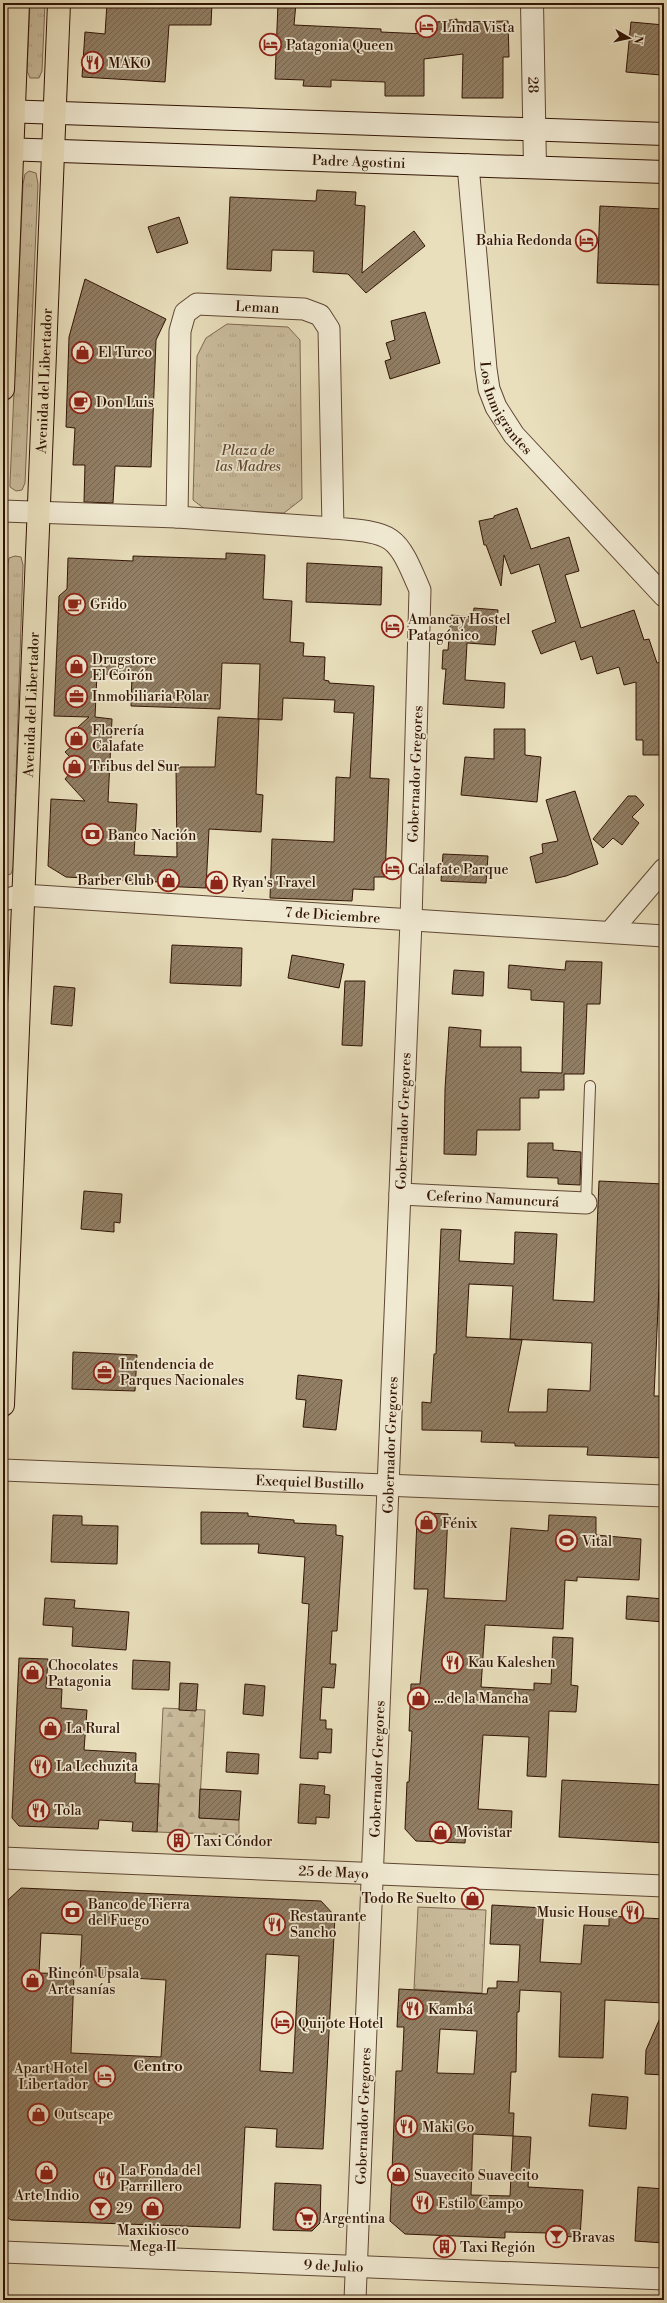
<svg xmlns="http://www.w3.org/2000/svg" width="667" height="2303" viewBox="0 0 667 2303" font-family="'Libre Bodoni',serif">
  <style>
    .grass { fill: url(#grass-tufts); stroke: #7e6851 }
    .forest { fill: url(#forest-firs); stroke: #7e6851 }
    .building { fill: url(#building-hatch); stroke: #311405; fill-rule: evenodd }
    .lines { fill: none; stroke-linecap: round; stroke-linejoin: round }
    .service-casing { stroke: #5f4733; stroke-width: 12 }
    .minor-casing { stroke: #5f4733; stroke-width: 23 }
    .tertiary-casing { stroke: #5f4733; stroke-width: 24 }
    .secondary-casing { stroke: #311405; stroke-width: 24 }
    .primary-casing { stroke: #311405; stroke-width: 24 }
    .service { stroke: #f1ead3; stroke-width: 10 }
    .minor { stroke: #f1ead3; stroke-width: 21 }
    .tertiary { stroke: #f1ead3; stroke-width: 22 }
    .secondary { stroke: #f1ead3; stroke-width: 22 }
    .primary { stroke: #e9dfbc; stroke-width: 22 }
    .labels { text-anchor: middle; stroke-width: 3.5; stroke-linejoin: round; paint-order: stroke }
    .poi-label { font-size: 14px; fill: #311405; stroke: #f1ead3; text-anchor: start }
    .street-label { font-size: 14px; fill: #311405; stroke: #f1ead3 }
    .park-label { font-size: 14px; font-style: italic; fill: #5f4633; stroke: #f1ead3 }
    .neighbourhood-label { font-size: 15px; font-weight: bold; fill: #311405; stroke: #f1ead3 }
  </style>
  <defs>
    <pattern id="grass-tufts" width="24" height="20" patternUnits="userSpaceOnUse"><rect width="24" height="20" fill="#cabc9d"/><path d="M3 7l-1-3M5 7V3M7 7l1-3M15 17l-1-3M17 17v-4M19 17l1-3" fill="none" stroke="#aea186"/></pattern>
    <pattern id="forest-firs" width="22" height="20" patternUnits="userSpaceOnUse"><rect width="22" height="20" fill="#cabc9d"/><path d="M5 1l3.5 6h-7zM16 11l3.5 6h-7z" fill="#aea186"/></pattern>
    <pattern id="building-hatch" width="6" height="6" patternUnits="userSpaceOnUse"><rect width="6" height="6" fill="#917e64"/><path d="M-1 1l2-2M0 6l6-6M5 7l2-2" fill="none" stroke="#776650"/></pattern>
  </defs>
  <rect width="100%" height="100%" fill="#e9dfbc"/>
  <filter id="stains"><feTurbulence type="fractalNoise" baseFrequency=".005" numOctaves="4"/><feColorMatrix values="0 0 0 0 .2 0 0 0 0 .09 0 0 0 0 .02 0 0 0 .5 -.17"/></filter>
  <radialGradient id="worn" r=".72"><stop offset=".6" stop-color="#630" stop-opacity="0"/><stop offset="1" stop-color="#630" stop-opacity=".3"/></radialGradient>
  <path class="grass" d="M30,3H45L42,71L39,78H30L27,71Z
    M29,171L36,173L38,184L25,483L22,490L16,491L10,487V483L23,184L25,174Z
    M227,324L288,327L300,340L302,499L284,513L206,510L193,500L197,356L206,338Z
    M15,556L21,557L23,565L13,868L11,874L4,876L3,723L8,564L9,558Z
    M3,963L6,965L8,971L3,1085Z
    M418,1907L486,1910L482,1993L414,1989Z"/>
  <path class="forest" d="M163,1708L205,1710L199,1818L239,1820V1835L157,1832Z"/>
  <path class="building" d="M107,3H212L211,25H169L165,82L82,77L85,32L105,34Z
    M278,3H296L294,25L381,29V32L425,34L424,24L457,19V22L508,21L509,57H503V98H462L463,54L424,59V96H385V82L331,80V87L303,86L304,80L275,79Z
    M631,22L664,25L661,75L626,72Z
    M317,190L356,192L355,205L365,206L362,273L414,231L425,246L366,293L348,274L313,272L314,251L272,250L271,271L227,269L230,197L316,201Z
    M600,206L664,209L662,285L597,283Z
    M179,217L188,243L157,253L148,227Z
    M85,279L166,319L156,340L151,467L115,466L113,503L84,502L85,465H73L75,428L66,427L69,337Z
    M425,312L440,363L390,379L385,361L391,359L386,343L395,340L391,321Z
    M517,508L531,549L569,537L579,571L565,575L581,628L634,610L644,640L649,639L657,663L664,660V755H643V740H636V682L624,685L619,667L597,674L592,656L581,660L575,641L541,654L532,631L556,622L539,564L511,574L504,555L501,586L486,545H484L479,521L494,518V516Z
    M226,553L265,555L263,599L292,601L290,642L304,643L303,656L325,657L324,680L329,681V683L374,686L370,778L389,779L385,877H374V890L353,889L352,901L270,898L272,839L334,842L336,777L350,778L354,713L334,712L335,700L283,698L282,720L258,719L260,664L222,663L220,709L131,706L132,675L97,674L95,717L112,719L108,802L137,804L134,855L177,857L176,767H215L218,717L259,719L256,794L263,795L261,832L209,829L206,888L158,886L159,882L66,877L48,866L51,799L85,801L65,779L70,773L64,766L72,759L65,752L73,745L66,738L89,717L54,716L59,596L67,589L68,558L133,561V556L226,559Z
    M307,563L382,567L381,605L306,602Z
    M474,608L498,610L495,645L467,643L465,680L505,683L504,708L443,704L446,669H442L443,650H448L451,615L473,617Z
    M494,729H525V755L541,757L537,802L461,795L465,757L494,759Z
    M575,791L598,864L566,876L536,883L530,857L543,853L542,844L558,841L546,800Z
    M628,796H636L644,805L632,817L639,823L622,845L613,838L603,848L593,839Z
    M443,854L488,856L486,883L441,881Z
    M172,945L242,948L241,986L170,983Z
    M292,955L344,964L339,988L288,978Z
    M566,961L602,962L600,1004H587L584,1074H564V1090H539V1098H520V1130H477L476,1155L444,1154L445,1089L449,1027L481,1030L480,1047H521V1072L562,1073L564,1002L531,1000V990L508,988L509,965L565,970Z
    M454,970L484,972L483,996L452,994Z
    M345,981H365L362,1046L342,1045Z
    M54,986L75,988L72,1026L51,1024Z
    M528,1143H553V1150L581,1152L580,1185L558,1184V1178L527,1177Z
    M599,1181L664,1184V1265H660L654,1396H664V1458L587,1455L588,1447L515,1446V1443L481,1442L482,1431L422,1430V1402L431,1403L434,1354H436L441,1229L461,1230L459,1261L514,1264L515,1232L557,1234L553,1300L594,1302ZM469,1284L513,1286L510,1339L466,1337ZM510,1339L592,1343L590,1391L548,1389L547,1412H508L522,1340Z
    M84,1191L122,1194L120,1223L114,1222V1232L81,1229Z
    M73,1352L137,1355L135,1391L72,1389Z
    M298,1375L342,1380L336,1430L303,1427L306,1400L296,1399Z
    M201,1512L248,1513V1516L294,1520V1523L336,1525V1535L343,1536L337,1631H332L330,1664H336L334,1688L322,1687L320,1720H326V1729H332L331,1753L318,1752V1759L300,1758L309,1604L302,1603L305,1557L258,1553L259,1544H201Z
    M426,1513L448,1514L444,1598L506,1601L511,1528L548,1531L549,1515L596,1517V1535L641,1539L639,1580L577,1577V1581L565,1580L563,1629L485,1625L481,1687L534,1690V1683L551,1684L553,1637L573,1638L571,1685L578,1686L576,1712L549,1711L546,1777L527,1776L529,1737L483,1735L478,1809L512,1811L511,1832L466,1830L465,1843L416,1841L405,1829L407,1782H409L412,1731H409L411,1684H420L428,1589H414L417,1520Z
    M53,1515L82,1516V1525L118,1526L117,1564L51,1562Z
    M627,1596L664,1599V1622L626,1619Z
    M45,1598L75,1600L74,1608L129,1612L126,1650L72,1646L73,1627L43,1625Z
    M19,1658L48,1659L46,1688L62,1689L61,1708L87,1710L84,1750L136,1753L135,1783L159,1784L157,1832L132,1831L133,1822L99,1820L98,1829L19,1826L12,1818Z
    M133,1660L170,1662L169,1690L132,1689Z
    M180,1683L198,1684L196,1711L179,1710Z
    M245,1684L265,1686L263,1716L243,1714Z
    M227,1752L259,1754L258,1774L226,1772Z
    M562,1780L664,1785V1843L559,1837Z
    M300,1784L325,1786L324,1794L330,1795L329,1818L316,1817V1824L298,1823Z
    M200,1789L241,1791L239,1820L199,1818Z
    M21,1888L321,1901L335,1916L323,2149L276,2147L277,2129L245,2127L240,2228L11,2220L3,2214V2004L8,1900ZM41,1933L82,1935L80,1975L166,1980L161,2057L71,2053L74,1974L39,1973ZM266,1954L299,1956L293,2073L260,2071Z
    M492,1905L544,1908L540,1962L581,1964L584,1925L609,1926V1916L664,1919V2003L605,2000L603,2058L559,2057L561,1992L520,1990L519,2012H517L516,2072H511L509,2113H514L513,2136L531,2137L528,2187L583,2190L580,2237L549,2236V2233L505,2232V2238L405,2234L390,2221L396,2071H402L404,2027H397L399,1989L487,1994L488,1988H497V1981L518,1982L520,1945L490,1944ZM440,2029L477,2031L474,2074L437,2073ZM473,2134L513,2136L510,2196L471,2195Z
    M664,2009V2075L645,2074L646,2050Z
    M592,2094L628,2097L626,2129L589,2126Z
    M275,2183L321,2185L320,2223L312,2231L273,2230Z
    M638,2187L664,2189V2243L635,2241Z"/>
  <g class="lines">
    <defs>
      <path id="service" d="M586,1203L590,1086"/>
      <g id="minor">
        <path id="s1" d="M468,165L486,369L489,389L496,407L514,435L664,596"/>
        <path d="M3,511L177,517L333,528"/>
        <path id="s2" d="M177,517L180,331L185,313L197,304L304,309L320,315L329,329L333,528C394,533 396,533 420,590L411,921L355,2300"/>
        <path id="s3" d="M3,900L23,895L664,936"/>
        <path d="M611,931L664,869"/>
        <path id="s4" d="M400,1194L586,1203"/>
        <path id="s5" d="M3,1470L664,1496"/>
        <path id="s6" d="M3,1858L664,1886"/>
        <path id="s7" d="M3,2252L664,2279"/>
      </g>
      <g id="tertiary">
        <path id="s8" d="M532,3L535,167"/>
      </g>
      <g id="secondary">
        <path d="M3,111L664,134"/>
        <path id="s9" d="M3,149L664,172"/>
      </g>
      <g id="primary">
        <path d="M3,389L18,3"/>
        <path id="s10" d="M3,1405L59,3"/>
      </g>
    </defs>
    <use href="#service" class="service-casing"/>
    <use href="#minor" class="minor-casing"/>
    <use href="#tertiary" class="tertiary-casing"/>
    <use href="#secondary" class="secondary-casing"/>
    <use href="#primary" class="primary-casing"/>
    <use href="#service" class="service"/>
    <use href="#minor" class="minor"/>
    <use href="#tertiary" class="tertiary"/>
    <use href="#secondary" class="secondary"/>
    <use href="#primary" class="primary"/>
  </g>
  <defs>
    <symbol id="hotel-ring" viewBox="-11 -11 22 22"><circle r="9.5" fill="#f1ead3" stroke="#8f2418" stroke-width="1.5"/><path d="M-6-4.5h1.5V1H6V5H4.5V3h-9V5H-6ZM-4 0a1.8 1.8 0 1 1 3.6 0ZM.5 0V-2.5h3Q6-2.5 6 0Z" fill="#8f2418"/></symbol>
    <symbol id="restaurant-ring" viewBox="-11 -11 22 22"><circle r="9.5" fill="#f1ead3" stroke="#8f2418" stroke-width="1.5"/><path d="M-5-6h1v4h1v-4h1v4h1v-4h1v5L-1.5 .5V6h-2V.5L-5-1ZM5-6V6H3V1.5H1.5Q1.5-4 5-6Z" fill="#8f2418"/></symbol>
    <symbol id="shop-ring" viewBox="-11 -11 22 22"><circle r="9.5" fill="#f1ead3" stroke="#8f2418" stroke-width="1.5"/><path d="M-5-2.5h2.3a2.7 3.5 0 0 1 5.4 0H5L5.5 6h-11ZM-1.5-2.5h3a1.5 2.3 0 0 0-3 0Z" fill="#8f2418"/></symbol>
    <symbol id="cafe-ring" viewBox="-11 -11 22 22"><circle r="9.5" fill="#f1ead3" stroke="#8f2418" stroke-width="1.5"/><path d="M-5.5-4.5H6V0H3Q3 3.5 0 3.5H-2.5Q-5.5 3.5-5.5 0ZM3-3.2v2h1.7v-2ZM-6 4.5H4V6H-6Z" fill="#8f2418"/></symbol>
    <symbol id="office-ring" viewBox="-11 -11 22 22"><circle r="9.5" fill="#f1ead3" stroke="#8f2418" stroke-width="1.5"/><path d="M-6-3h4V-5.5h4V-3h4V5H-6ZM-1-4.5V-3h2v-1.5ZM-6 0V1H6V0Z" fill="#8f2418"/></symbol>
    <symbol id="bank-ring" viewBox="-11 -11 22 22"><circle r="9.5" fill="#f1ead3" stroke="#8f2418" stroke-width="1.5"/><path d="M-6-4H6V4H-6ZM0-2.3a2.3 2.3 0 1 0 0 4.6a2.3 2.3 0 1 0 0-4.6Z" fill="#8f2418"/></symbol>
    <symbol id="stadium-ring" viewBox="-11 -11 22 22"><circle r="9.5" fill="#f1ead3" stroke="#8f2418" stroke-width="1.5"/><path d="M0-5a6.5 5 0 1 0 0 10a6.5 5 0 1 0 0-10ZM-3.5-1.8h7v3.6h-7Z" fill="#8f2418"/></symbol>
    <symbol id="building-ring" viewBox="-11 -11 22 22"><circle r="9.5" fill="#f1ead3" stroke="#8f2418" stroke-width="1.5"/><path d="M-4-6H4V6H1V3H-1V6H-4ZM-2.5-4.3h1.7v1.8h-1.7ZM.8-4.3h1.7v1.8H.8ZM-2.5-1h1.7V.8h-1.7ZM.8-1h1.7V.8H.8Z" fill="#8f2418"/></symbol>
    <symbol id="bar-ring" viewBox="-11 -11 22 22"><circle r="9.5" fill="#f1ead3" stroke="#8f2418" stroke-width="1.5"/><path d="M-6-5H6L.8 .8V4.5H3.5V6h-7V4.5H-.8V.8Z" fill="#8f2418"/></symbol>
    <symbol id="supermarket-ring" viewBox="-11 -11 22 22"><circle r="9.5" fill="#f1ead3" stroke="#8f2418" stroke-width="1.5"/><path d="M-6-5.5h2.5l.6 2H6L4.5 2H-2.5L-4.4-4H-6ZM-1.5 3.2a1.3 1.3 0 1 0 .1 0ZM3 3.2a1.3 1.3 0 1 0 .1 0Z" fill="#8f2418"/></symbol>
  </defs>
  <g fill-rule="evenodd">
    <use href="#hotel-ring" x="414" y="14" width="25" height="25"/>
    <use href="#hotel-ring" x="258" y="32" width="25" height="25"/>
    <use href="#restaurant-ring" x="80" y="50" width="25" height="25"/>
    <use href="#hotel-ring" x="574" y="228" width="25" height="25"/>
    <use href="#shop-ring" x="70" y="340" width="25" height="25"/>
    <use href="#cafe-ring" x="68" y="390" width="25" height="25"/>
    <use href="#cafe-ring" x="62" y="592" width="25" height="25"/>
    <use href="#hotel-ring" x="380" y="614" width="25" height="25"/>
    <use href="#shop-ring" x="64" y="654" width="25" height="25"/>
    <use href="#office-ring" x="64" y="684" width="25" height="25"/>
    <use href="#shop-ring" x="64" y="726" width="25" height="25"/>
    <use href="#shop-ring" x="62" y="754" width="25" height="25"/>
    <use href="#bank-ring" x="80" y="822" width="25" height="25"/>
    <use href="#hotel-ring" x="380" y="856" width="25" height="25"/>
    <use href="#shop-ring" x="156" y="868" width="25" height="25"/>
    <use href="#shop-ring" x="204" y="870" width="25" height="25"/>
    <use href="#office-ring" x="92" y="1360" width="25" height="25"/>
    <use href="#shop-ring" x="414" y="1510" width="25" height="25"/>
    <use href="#stadium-ring" x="554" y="1528" width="25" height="25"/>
    <use href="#restaurant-ring" x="440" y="1650" width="25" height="25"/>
    <use href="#shop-ring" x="20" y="1660" width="25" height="25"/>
    <use href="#shop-ring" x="406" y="1686" width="25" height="25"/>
    <use href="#shop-ring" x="38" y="1716" width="25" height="25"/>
    <use href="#restaurant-ring" x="28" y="1754" width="25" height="25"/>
    <use href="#restaurant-ring" x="26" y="1798" width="25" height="25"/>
    <use href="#shop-ring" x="428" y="1820" width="25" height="25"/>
    <use href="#building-ring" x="166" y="1828" width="25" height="25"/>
    <use href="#shop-ring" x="460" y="1886" width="25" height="25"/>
    <use href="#bank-ring" x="60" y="1900" width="25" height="25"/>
    <use href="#restaurant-ring" x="620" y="1900" width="25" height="25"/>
    <use href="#restaurant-ring" x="262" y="1912" width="25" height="25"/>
    <use href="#shop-ring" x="20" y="1968" width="25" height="25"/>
    <use href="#restaurant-ring" x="400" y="1996" width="25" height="25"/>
    <use href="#hotel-ring" x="270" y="2010" width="25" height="25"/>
    <use href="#hotel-ring" x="92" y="2064" width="25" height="25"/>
    <use href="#shop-ring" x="26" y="2102" width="25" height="25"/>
    <use href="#restaurant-ring" x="394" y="2114" width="25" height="25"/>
    <use href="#shop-ring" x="34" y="2160" width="25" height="25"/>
    <use href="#shop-ring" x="386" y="2162" width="25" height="25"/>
    <use href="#restaurant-ring" x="92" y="2166" width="25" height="25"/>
    <use href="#restaurant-ring" x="410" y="2190" width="25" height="25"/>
    <use href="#bar-ring" x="88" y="2196" width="25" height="25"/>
    <use href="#shop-ring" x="140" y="2196" width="25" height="25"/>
    <use href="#supermarket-ring" x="294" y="2206" width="25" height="25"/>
    <use href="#bar-ring" x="544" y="2224" width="25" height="25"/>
    <use href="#building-ring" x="432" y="2234" width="25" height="25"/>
  </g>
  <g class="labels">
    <g class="poi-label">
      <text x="442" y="32">Linda Vista</text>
      <text x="286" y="50">Patagonia Queen</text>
      <text x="108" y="68">MAKO</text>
      <text x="572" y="245" text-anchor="end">Bahia Redonda</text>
      <text x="98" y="357">El Turco</text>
      <text x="96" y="407">Don Luis</text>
      <text x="90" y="609">Grido</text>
      <text x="408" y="624">Amancay Hostel<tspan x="408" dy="16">Patagónico</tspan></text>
      <text x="92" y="664">Drugstore<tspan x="92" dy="16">El Coirón</tspan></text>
      <text x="92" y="701">Inmobiliaria Polar</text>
      <text x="92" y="735">Florería<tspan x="92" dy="16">Calafate</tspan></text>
      <text x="90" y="771">Tribus del Sur</text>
      <text x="108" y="840">Banco Nación</text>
      <text x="408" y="874">Calafate Parque</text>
      <text x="154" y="885" text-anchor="end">Barber Club</text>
      <text x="232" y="887">Ryan's Travel</text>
      <text x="120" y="1369">Intendencia de<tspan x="120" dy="16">Parques Nacionales</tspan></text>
      <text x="442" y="1528">Fénix</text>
      <text x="582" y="1546">Vital</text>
      <text x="468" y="1667">Kau Kaleshen</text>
      <text x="48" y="1670">Chocolates<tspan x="48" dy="16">Patagonia</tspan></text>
      <text x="434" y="1703">... de la Mancha</text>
      <text x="66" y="1733">La Rural</text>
      <text x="56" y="1771">La Lechuzita</text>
      <text x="54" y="1815">Tola</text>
      <text x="456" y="1837">Movistar</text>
      <text x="194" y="1846">Taxi Cóndor</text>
      <text x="456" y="1903" text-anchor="end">Todo Re Suelto</text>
      <text x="88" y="1909">Banco de Tierra<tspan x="88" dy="16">del Fuego</tspan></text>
      <text x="618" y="1917" text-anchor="end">Music House</text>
      <text x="290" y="1921">Restaurante<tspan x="290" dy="16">Sancho</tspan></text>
      <text x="48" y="1978">Rincón Upsala<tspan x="48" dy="16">Artesanías</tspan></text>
      <text x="428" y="2014">Kambá</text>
      <text x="298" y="2028">Quijote Hotel</text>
      <text x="88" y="2073" text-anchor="end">Apart Hotel<tspan x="88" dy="16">Libertador</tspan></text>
      <text x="54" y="2119">Outscape</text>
      <text x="422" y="2132">Maki Go</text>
      <text x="120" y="2175">La Fonda del<tspan x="120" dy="16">Parrillero</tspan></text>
      <text x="414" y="2180">Suavecito Suavecito</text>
      <text x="47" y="2200" text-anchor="middle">Arte Indio</text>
      <text x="438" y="2208">Estilo Campo</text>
      <text x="116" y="2213">29</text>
      <text x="322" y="2223">Argentina</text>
      <text x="153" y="2235" text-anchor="middle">Maxikiosco<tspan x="153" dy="16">Mega II</tspan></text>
      <text x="572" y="2242">Bravas</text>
      <text x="460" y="2252">Taxi Región</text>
    </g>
    <g class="street-label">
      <text dy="5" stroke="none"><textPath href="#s8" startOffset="82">28</textPath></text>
      <text dy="5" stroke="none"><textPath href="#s9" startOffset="356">Padre Agostini</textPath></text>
      <text dy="5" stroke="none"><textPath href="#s2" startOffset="280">Leman</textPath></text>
      <text dy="5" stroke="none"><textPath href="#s10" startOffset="1025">Avenida del Libertador</textPath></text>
      <text dy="5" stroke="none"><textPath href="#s1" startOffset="249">Los Inmigrantes</textPath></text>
      <text dy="5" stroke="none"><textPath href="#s10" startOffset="701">Avenida del Libertador</textPath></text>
      <text transform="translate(415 774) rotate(-88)" y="5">Gobernador Gregores</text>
      <text dy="5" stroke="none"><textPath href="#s3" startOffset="331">7 de Diciembre</textPath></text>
      <text transform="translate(403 1121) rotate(-88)" y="5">Gobernador Gregores</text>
      <text dy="5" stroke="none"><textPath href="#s4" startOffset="93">Ceferino Namuncurá</textPath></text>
      <text transform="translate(390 1445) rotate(-88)" y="5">Gobernador Gregores</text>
      <text dy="5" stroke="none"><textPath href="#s5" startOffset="307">Exequiel Bustillo</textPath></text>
      <text transform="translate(377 1769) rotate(-88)" y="5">Gobernador Gregores</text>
      <text dy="5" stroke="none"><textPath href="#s6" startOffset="331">25 de Mayo</textPath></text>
      <text transform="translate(363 2116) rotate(-88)" y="5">Gobernador Gregores</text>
      <text dy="5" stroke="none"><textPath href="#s7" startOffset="331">9 de Julio</textPath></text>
    </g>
    <g class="park-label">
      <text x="248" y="455">Plaza de<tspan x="248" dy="16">las Madres</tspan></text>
    </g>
    <g class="neighbourhood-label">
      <text x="158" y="2071">Centro</text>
    </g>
  </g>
  <rect width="667" height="2303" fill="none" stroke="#e9dfbc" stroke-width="16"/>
  <rect x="4" y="4" width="659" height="2295" fill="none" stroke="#311405" stroke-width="2"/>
  <rect x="8" y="8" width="651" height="2287" fill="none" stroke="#311405"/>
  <g transform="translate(629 38) rotate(99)" stroke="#f1ead3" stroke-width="3" paint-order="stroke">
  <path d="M0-3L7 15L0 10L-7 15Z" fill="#311405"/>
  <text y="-6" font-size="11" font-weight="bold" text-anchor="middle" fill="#311405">N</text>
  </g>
  <rect width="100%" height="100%" filter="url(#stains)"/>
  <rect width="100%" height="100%" fill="url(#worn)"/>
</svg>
